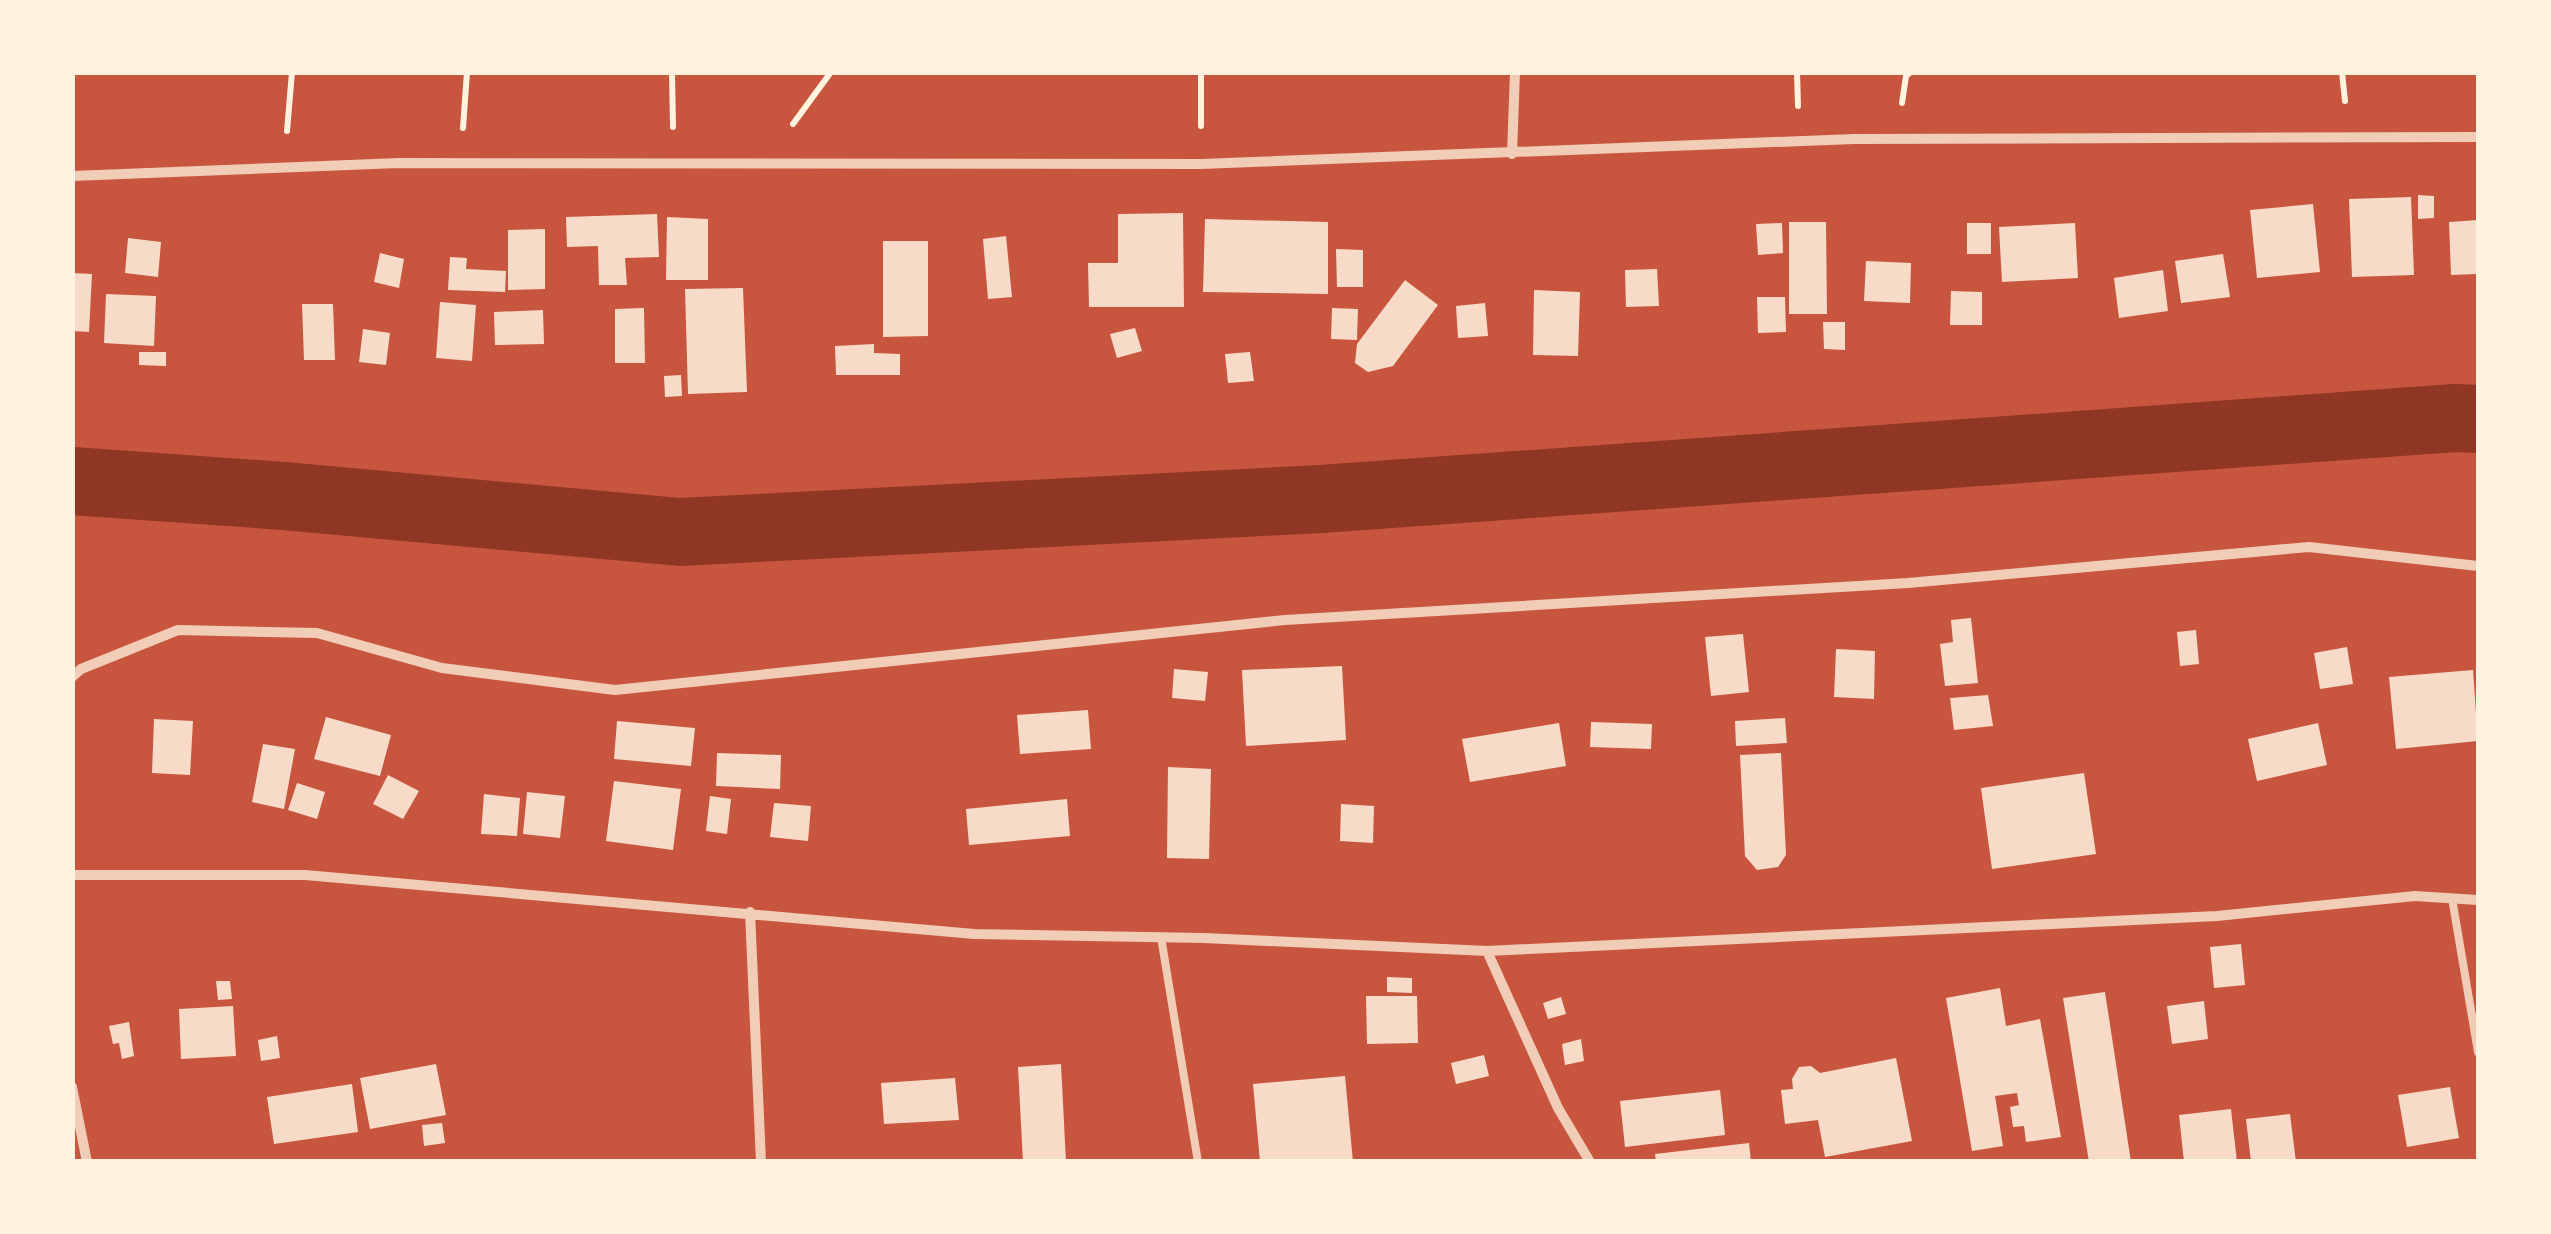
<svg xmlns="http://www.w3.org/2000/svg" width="2551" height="1234" viewBox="0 0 2551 1234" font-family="Barlow,sans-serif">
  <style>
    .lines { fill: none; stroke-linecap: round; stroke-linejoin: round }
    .canal { stroke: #8f3625; stroke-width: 68 }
    .building { fill: #f7dbc8 }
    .path { stroke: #fff3e0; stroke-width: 6 }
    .service { stroke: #f1ccb7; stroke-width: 8 }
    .minor { stroke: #f1ccb7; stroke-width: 10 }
  </style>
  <rect width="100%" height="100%" fill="#c8553d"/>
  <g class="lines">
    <path class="canal" d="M72,481L284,496L680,532L1321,499L2455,418L2478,419"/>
  </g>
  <path class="building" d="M2418,195L2434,196V218L2418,219Z
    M2411,197L2414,275L2352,277L2349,199Z
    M2313,204L2320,272L2257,278L2250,210Z
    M1183,213L1184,307H1089L1088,263H1118V214Z
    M657,214L659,257L625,258L627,285H599L598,246L567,247L566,217Z
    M667,217L708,219V280H666Z
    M1205,219L1328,222V294L1203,292Z
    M2478,220V274L2451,275L2449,222Z
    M1789,222H1826L1827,314H1789Z
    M1782,223L1783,253L1758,255L1756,224Z
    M1967,223H1991V254H1967Z
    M2075,223L2078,278L2002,282L1999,227Z
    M545,229V289L508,290V230Z
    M1006,236L1012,297L988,299L983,239Z
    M128,238L161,242L158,277L125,273Z
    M883,241H928V336L883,337Z
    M1336,249L1363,250V287H1337Z
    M380,253L404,259L399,288L374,282Z
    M2223,254L2230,297L2181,303L2175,261Z
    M450,257L467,258L466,269L506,271L505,292L448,290Z
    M1866,261L1911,263L1910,303L1864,301Z
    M1657,269L1659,306L1626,307L1625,270Z
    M2163,270L2168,311L2119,318L2114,278Z
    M72,273L92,274L89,332L72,331Z
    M1405,280L1438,305L1393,366L1368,372L1355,363L1357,344Z
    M743,288L747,392L688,394L685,289Z
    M1534,290L1580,292L1578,356L1533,355Z
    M1951,291L1982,292V325H1950Z
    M106,294L156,296L154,346L104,343Z
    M1757,297H1785L1786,332L1758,333Z
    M440,302L476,305L472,361L436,358Z
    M1485,303L1488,336L1458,338L1456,306Z
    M302,304H333L335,360H304Z
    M644,308L645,363H615V309Z
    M1332,308L1358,309L1357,340L1331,339Z
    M543,310L544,344L495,345L494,312Z
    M1823,322H1845V350L1824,349Z
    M1135,328L1142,351L1117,358L1110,334Z
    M363,329L390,333L386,365L359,362Z
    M874,344V353L900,354V375H836L835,346Z
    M139,352H166V366L139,365Z
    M1250,352L1254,381L1228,383L1225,354Z
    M681,375L682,396L665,397L664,376Z
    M1971,618L1978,683L1945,686L1940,644L1953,642L1951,620Z
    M2196,630L2199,664L2180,666L2177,632Z
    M1743,634L1749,692L1711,696L1705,637Z
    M2347,647L2353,684L2320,689L2314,653Z
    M1836,649L1875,651L1874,699L1834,697Z
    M1342,666L1346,740L1246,746L1242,670Z
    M1174,669L1208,672L1205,701L1172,698Z
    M2473,670L2478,741L2396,749L2389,677Z
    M1988,695L1993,726L1954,730L1950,698Z
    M1088,710L1091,749L1020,754L1017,715Z
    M326,717L391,735L380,776L314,759Z
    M1785,718L1787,743L1736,746L1735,721Z
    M154,719L193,721L190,775L152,773Z
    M617,721L695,728L691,766L614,759Z
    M1591,722L1652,724L1651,749L1590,747Z
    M1559,723L1566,766L1470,782L1462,739Z
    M2318,723L2327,765L2257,781L2248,739Z
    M263,744L295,749L284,809L252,802Z
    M717,753L781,755L780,789L716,786Z
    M1781,753L1786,855L1778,867L1757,870L1745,856L1740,755Z
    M1168,767L1211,769L1209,859L1167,858Z
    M2084,773L2096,854L1992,869L1981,788Z
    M388,775L419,791L403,819L373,804Z
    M614,781L681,789L673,850L606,841Z
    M297,783L325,792L317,819L288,810Z
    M527,792L565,796L560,838L523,834Z
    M484,794L520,798L517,836L481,834Z
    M710,796L731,799L727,834L706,831Z
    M1067,799L1070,836L969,845L966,809Z
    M774,803L811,806L808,841L770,837Z
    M1341,804L1374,806L1373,843L1340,841Z
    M2241,944L2245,985L2214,988L2210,947Z
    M1387,977L1412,978V993L1387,992Z
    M216,981H230L232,999L218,1000Z
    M2000,988L2006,1026L2040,1019L2061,1137L2026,1142L2024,1126L2013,1127L2010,1107L2019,1105L2017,1093L1995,1096L2003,1146L1972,1151L1946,998Z
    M2105,992L2131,1162H2089L2063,998Z
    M1366,996H1417L1418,1043L1367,1044Z
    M1561,997L1566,1014L1548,1019L1543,1003Z
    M2204,1001L2208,1039L2172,1044L2167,1006Z
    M233,1006L236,1056L181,1059L179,1009Z
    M129,1022L134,1056L122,1059L119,1043L113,1044L109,1026Z
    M277,1036L280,1058L261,1061L258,1040Z
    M1581,1039L1584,1061L1565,1065L1562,1044Z
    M1484,1055L1489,1076L1456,1084L1451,1063Z
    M1896,1058L1912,1141L1825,1157L1818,1120L1785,1124L1781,1090L1793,1089L1792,1079L1799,1067L1811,1066L1820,1073Z
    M436,1064L446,1115L370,1129L360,1078Z
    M1061,1064L1066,1162H1023L1018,1067Z
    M1345,1076L1353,1162H1260L1253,1084Z
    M955,1078L959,1120L884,1124L881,1083Z
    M352,1084L358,1132L274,1144L267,1097Z
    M2450,1087L2459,1138L2407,1147L2398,1095Z
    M1720,1090L1725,1135L1625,1147L1620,1101Z
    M2231,1109L2237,1162H2184L2179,1115Z
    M2290,1114L2296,1162H2251L2246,1119Z
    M442,1123L445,1143L424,1146L422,1125Z
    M1749,1143L1751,1162H1656L1655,1154Z"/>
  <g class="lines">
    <path class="path" d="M672,72L673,127
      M1797,72L1798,106
      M2342,72L2345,101
      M1902,103L1906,76L1911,72
      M793,124L831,72
      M1201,126V72
      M463,128L467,72
      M287,131L292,72"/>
    <path class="service" d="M2452,898L2478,1052
      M1161,937L1198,1162"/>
    <path class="minor" d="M1512,154L1515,72
      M72,176L399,163L1201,164L1854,139L2478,137
      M72,677L81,669L178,630L317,633L442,668L615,690L1285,620L1908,583L2309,547L2478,566
      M72,875H305L974,934L1204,938L1487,951L2217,916L2415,896L2478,900
      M750,912L761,1162
      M1487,951L1558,1108L1590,1162
      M72,1087L87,1162"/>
  </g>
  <rect width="2551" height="1234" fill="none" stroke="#fff3e0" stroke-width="150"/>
</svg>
